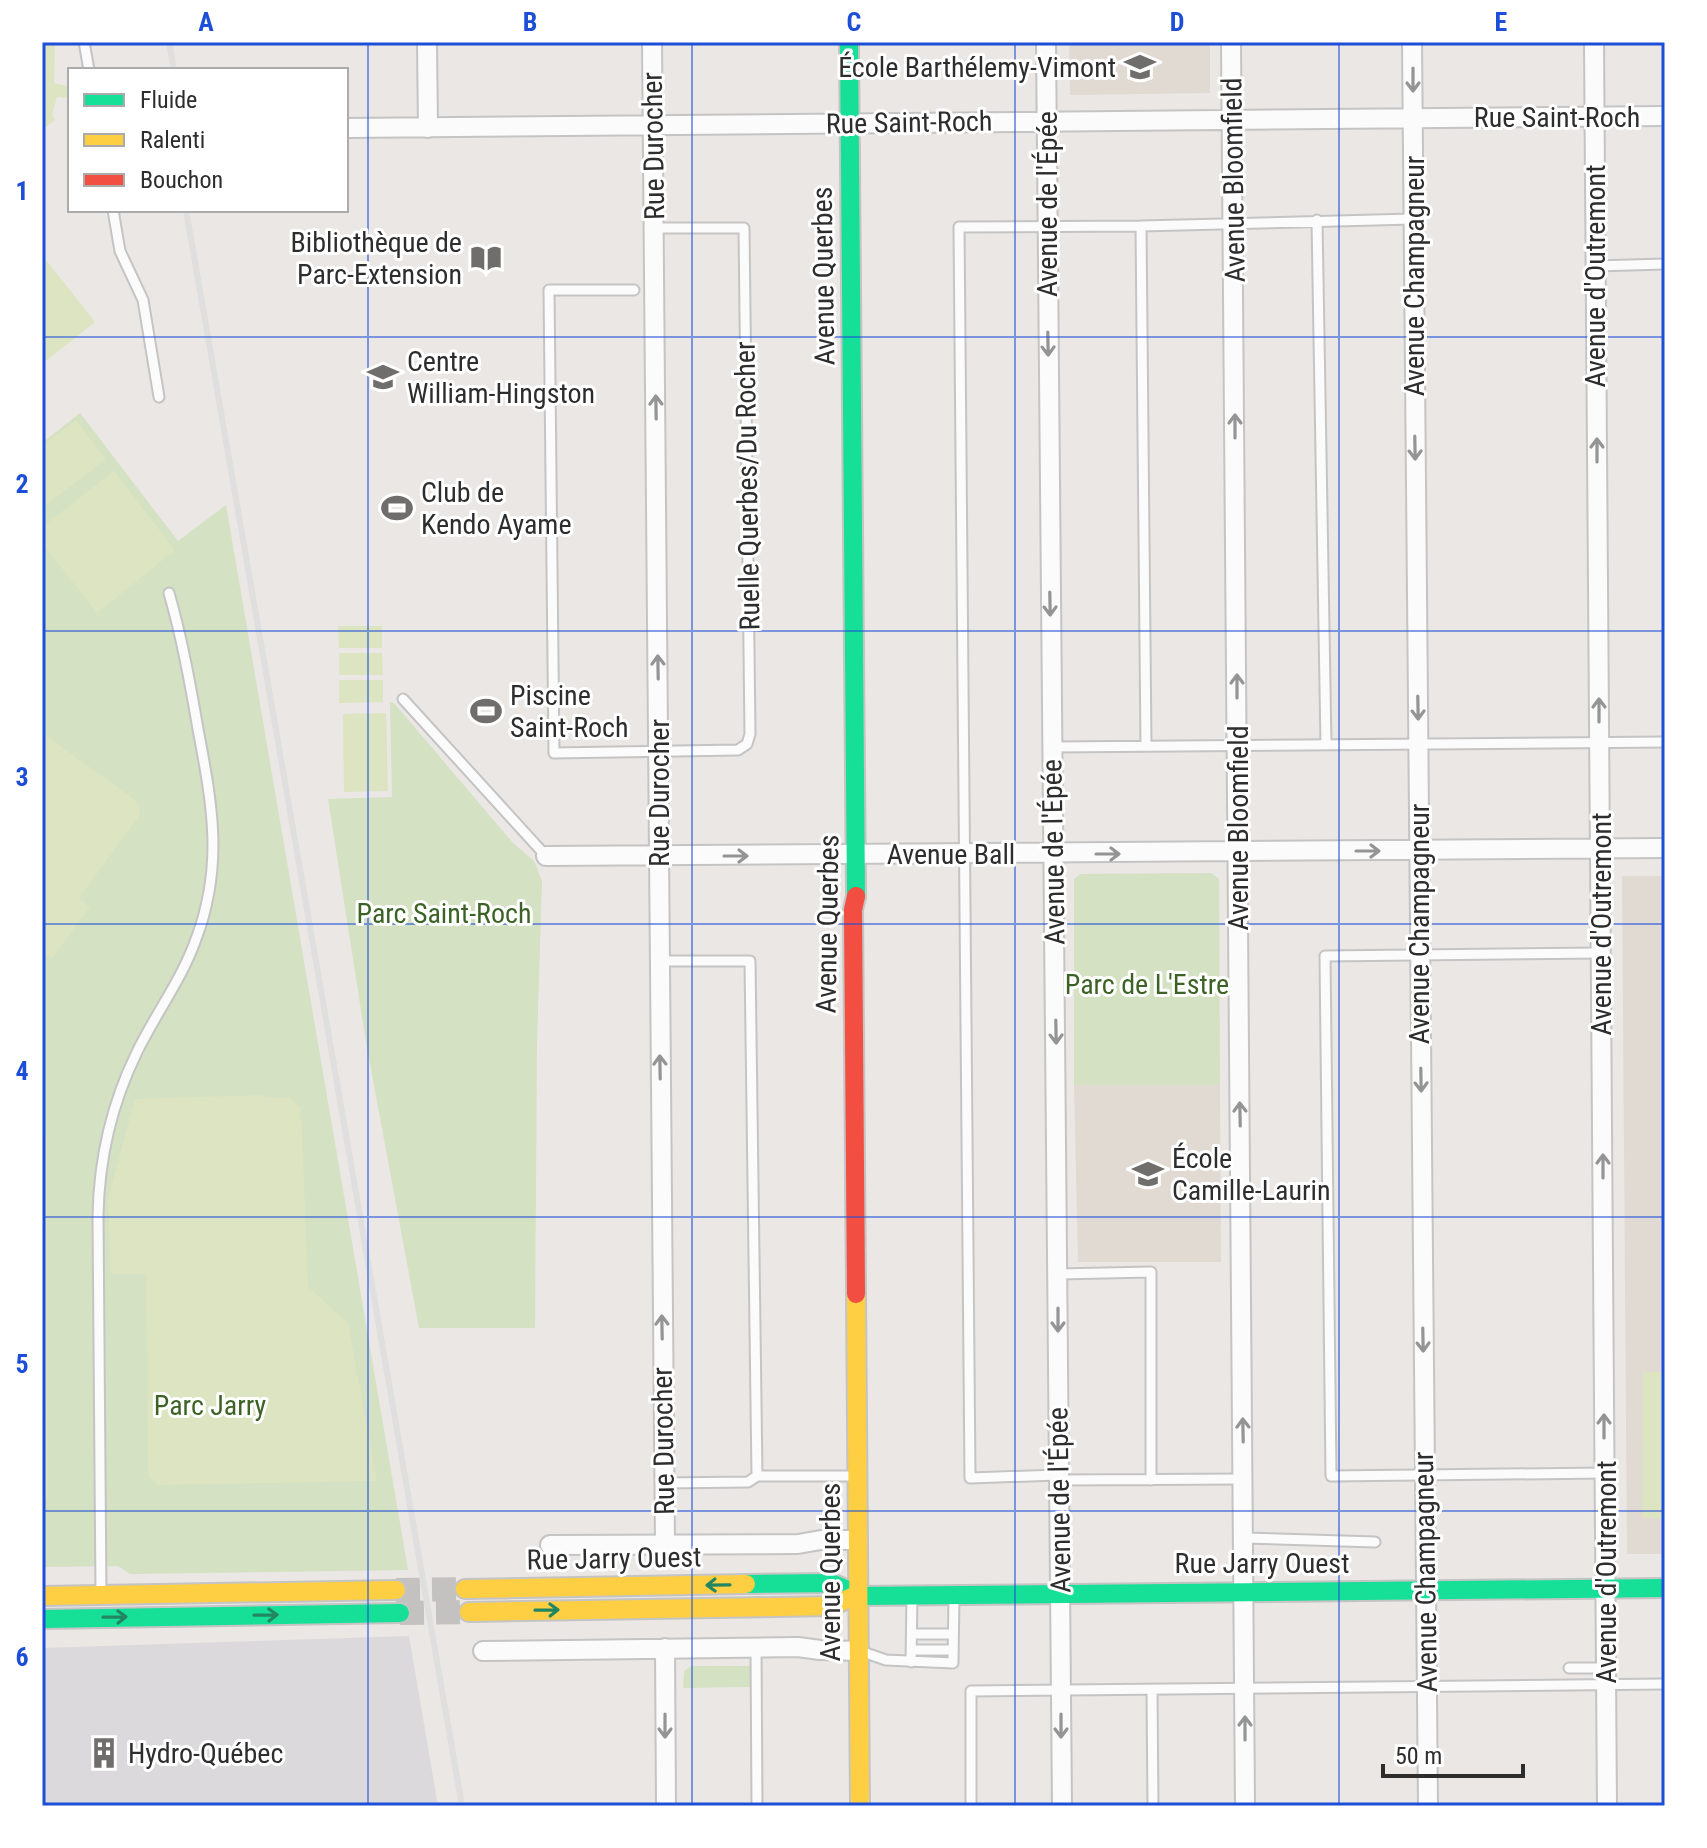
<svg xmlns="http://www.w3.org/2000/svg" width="1707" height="1848" viewBox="0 0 1707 1848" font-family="'Roboto Condensed',sans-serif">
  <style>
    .industrial { fill: #dbd9db }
    .education { fill: #e1dad3 }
    .green { fill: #d4e1c2 }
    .pitch { fill: #dde4c1 }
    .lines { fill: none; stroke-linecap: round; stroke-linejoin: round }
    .secondary-tunnel { stroke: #c4c2c0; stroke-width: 24; stroke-dasharray: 24 12; stroke-linecap: butt }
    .lane-casing { stroke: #c5c4c4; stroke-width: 13 }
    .street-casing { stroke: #c5c4c4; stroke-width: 22 }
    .fast-casing { stroke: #c5c4c4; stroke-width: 22 }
    .slow-casing { stroke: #c5c4c4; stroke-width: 22 }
    .jam-casing { stroke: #c5c4c4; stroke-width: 22 }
    .lane { stroke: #fcfbfb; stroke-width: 9 }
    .street { stroke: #fcfbfb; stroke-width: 18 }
    .fast { stroke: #16e098; stroke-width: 18 }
    .slow { stroke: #ffcf43; stroke-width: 18 }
    .jam { stroke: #f24e42; stroke-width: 18 }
    .rail { stroke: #dfdfe0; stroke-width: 6 }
    .oneway { stroke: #949494 }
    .oneway2 { stroke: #228662 }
    .grid { fill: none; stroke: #1d4ed8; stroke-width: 2; stroke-opacity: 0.55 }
    .labels { text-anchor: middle; stroke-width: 6; stroke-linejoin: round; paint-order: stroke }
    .poi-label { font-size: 28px; fill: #2d2d2d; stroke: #fff; text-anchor: start }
    .street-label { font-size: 28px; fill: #2d2d2d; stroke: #fff }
    .park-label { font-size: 28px; fill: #3c6325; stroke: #fff }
    .neatline { fill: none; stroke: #1d4ed8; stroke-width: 3 }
    .grid-label { font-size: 26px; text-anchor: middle; font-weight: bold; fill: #1d4ed8 }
  </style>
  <rect width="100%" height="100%" fill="#eae7e5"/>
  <path class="industrial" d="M409,1636L438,1806H42V1648Z"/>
  <path class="education" d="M1069,42H1210V93L1070,95Z
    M1622,876H1665V1554H1627Z
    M1074,1085H1220L1221,1262H1078Z"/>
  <path class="green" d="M80,413L178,541L226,505L408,1570L130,1574L118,1566L42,1567V443Z
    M390,702L394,703L513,843L534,861L542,881L537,1042L535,1328H419L366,1042L328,799L392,797Z
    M1211,873L1219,879L1220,1085H1074V879L1081,874Z
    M691,1666H751V1687L683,1688L684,1671Z"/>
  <path class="pitch" d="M42,42H55L54,83L70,87V98L57,97L52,115L55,120L42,130Z
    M42,255L95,322L42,364Z
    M76,420L106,459L42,508V446Z
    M114,471L175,550L97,613L42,543V527Z
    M338,626H382V648H339Z
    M339,653H382L383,675H339Z
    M339,680H383V702L339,703Z
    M386,713L388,791L344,792L343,714Z
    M42,733L138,802L140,815L79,898L90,907L52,958L42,951Z
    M261,1095L266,1098H290L301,1108L308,1287L348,1323L377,1481L158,1485L148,1476L146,1274H111L108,1199L135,1099Z
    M42,1136H47L48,1498H42Z
    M1643,1372H1665V1518H1642Z"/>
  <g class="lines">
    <path class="secondary-tunnel" d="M396,1590L465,1589
      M400,1613L469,1612"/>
    <defs>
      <path id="lane" d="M84,42L89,70
        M113,210L120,251L143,300L159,397
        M1317,220L1326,745
        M1141,226L1146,746
        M1595,266L1665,264
        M634,290H549L554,753L738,750L747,744L750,734L744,228H654
        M403,699L546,856
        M1052,747L1665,742
        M1601,953L1325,956L1331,1476L1605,1473
        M659,961H750L757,1476
        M1058,1274L1151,1272V1480
        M1058,1475L970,1478L959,227L1141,226L1413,219
        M1059,1480L1244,1479
        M663,1483L748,1482L757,1476H857
        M1245,1538L1375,1542
        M101,1595L98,1216C99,1159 112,1103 137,1052C156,1013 182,979 196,939C224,865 212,804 198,729C190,683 182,638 169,593
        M912,1634H953
        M756,1647L757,1806
        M911,1650H953
        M860,1651L886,1660L953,1663L954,1594
        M911,1662L912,1594
        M1569,1668H1606
        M1152,1690L1153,1806
        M971,1806V1691L1665,1684"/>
      <path id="street" d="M427,42L428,128
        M652,42L665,1545
        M1046,42L1062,1806
        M1231,42L1245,1806
        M1412,42L1428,1806
        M1594,42L1607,1806
        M346,128L1665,116
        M546,856L1665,848
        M550,1545L798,1544L821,1540H858
        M665,1648L666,1806
        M483,1651L798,1647L820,1650L859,1651"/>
      <path id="fast" d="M849,42L856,896
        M746,1584L831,1583L858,1594
        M854,1596L1665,1588
        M42,1619L400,1613"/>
      <path id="slow" d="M856,1294L860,1806
        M465,1589L746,1584
        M42,1596L396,1590
        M469,1612L832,1606L854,1596"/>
      <path id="jam" d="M856,896L853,910L856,1294"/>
    </defs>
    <use href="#lane" class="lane-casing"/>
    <use href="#street" class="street-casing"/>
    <use href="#fast" class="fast-casing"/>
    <use href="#slow" class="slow-casing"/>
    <use href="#jam" class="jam-casing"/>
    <use href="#lane" class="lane"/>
    <use href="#street" class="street"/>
    <use href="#fast" class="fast"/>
    <use href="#slow" class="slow"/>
    <use href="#jam" class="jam"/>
    <path class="rail" d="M169,42L174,70
      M186,210L462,1806"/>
  </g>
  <defs><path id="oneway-shaft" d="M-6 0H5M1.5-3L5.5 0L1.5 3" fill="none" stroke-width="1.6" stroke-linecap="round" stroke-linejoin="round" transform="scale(2)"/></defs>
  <g class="oneway">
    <use href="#oneway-shaft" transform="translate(1413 80) rotate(90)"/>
    <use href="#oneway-shaft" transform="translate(1048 344) rotate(89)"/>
    <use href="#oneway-shaft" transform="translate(656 407) rotate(-91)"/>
    <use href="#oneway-shaft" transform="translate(1235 426) rotate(-90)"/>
    <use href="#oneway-shaft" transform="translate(1415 448) rotate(89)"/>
    <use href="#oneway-shaft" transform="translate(1597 450) rotate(-90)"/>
    <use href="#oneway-shaft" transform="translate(1050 604) rotate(89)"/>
    <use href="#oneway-shaft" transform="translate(658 667) rotate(-91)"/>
    <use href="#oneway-shaft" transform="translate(1237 686) rotate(-90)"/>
    <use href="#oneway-shaft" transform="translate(1418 708) rotate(89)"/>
    <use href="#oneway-shaft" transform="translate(1599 710) rotate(-90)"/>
    <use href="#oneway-shaft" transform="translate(1368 851)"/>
    <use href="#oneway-shaft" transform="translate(1108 854)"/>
    <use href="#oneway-shaft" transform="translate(736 856)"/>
    <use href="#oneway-shaft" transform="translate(1056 1032) rotate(89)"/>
    <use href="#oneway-shaft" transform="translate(660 1067) rotate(-91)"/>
    <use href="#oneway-shaft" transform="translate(1421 1080) rotate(89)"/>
    <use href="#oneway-shaft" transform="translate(1240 1114) rotate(-91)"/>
    <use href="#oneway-shaft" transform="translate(1603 1166) rotate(-90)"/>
    <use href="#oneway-shaft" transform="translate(1058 1320) rotate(90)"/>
    <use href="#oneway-shaft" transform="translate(662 1327) rotate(-91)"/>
    <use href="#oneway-shaft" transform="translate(1423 1340) rotate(89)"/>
    <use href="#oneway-shaft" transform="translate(1604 1426) rotate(-90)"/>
    <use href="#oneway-shaft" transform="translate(1243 1430) rotate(-91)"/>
    <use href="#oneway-shaft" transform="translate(665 1726) rotate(90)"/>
    <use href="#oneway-shaft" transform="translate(1061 1726) rotate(90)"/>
    <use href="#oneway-shaft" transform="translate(1245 1728) rotate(-90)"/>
  </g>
  <g class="oneway2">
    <use href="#oneway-shaft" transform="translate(718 1585) rotate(179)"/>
    <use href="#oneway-shaft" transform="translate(547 1610) rotate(-1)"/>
    <use href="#oneway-shaft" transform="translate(266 1615) rotate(-1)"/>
    <use href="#oneway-shaft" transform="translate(115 1617) rotate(-1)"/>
  </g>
  <path class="grid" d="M368,42V1806M692,42V1806M1015,42V1806M1339,42V1806M42,337H1665M42,631H1665M42,924H1665M42,1217H1665M42,1511H1665"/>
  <defs>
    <symbol id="school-bare" viewBox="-9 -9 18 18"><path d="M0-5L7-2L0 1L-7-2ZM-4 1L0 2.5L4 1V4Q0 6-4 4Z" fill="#6f6e6d" stroke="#fff" stroke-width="2.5" paint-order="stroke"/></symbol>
    <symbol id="library-bare" viewBox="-9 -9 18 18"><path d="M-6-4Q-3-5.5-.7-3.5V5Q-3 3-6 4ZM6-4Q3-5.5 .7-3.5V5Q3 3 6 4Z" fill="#6f6e6d" stroke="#fff" stroke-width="2.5" paint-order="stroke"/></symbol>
    <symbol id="stadium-bare" viewBox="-9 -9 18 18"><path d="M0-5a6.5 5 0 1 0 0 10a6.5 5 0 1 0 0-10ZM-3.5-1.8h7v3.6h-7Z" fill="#6f6e6d" stroke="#fff" stroke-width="2.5" paint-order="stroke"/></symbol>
    <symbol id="building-bare" viewBox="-9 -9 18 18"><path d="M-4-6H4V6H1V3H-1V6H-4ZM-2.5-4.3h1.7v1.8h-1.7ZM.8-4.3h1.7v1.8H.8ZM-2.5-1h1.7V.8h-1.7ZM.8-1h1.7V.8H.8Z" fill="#6f6e6d" stroke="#fff" stroke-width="2.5" paint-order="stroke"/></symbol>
  </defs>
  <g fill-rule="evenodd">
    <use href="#school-bare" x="1118" y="45" width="44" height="44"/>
    <use href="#library-bare" x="464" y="236" width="44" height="44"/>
    <use href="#school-bare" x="361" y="355" width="44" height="44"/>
    <use href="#stadium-bare" x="375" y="486" width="44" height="44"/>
    <use href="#stadium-bare" x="464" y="689" width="44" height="44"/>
    <use href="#school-bare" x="1126" y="1152" width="44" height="44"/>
    <use href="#building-bare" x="82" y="1731" width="44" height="44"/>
  </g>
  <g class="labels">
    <g class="poi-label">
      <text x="1116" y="77" text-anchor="end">École Barthélemy-Vimont</text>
      <text x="462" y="252" text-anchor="end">Bibliothèque de<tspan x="462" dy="32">Parc-Extension</tspan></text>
      <text x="407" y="371">Centre<tspan x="407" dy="32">William-Hingston</tspan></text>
      <text x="421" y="502">Club de<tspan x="421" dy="32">Kendo Ayame</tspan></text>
      <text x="510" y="705">Piscine<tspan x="510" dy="32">Saint-Roch</tspan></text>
      <text x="1172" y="1168">École<tspan x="1172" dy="32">Camille-Laurin</tspan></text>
      <text x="128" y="1763">Hydro-Québec</text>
    </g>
    <g class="street-label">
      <text x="1557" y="127">Rue Saint-Roch</text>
      <text transform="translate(909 122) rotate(-1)" y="10">Rue Saint-Roch</text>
      <text transform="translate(653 146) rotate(-91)" y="10">Rue Durocher</text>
      <text transform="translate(1233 180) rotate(-91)" y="10">Avenue Bloomfield</text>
      <text transform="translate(1047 204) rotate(-90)" y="10">Avenue de l'Épée</text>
      <text transform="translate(823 276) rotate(-91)" y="10">Avenue Querbes</text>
      <text transform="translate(1414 276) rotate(-90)" y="10">Avenue Champagneur</text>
      <text transform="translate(1595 276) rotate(-90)" y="10">Avenue d'Outremont</text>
      <text transform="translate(747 486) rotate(-91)" y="10">Ruelle Querbes/Du Rocher</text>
      <text transform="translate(659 793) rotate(-90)" y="10">Rue Durocher</text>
      <text transform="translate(1238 828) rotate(-90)" y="10">Avenue Bloomfield</text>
      <text transform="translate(1053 852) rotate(-91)" y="10">Avenue de l'Épée</text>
      <text x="951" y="864">Avenue Ball</text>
      <text transform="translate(827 924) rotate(-89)" y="10">Avenue Querbes</text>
      <text transform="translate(1419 924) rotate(-90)" y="10">Avenue Champagneur</text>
      <text transform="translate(1601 924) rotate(-90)" y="10">Avenue d'Outremont</text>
      <text transform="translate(663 1441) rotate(-91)" y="10">Rue Durocher</text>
      <text transform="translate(1059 1500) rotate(-91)" y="10">Avenue de l'Épée</text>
      <text transform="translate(614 1558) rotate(-1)" y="10">Rue Jarry Ouest</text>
      <text x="1262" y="1573">Rue Jarry Ouest</text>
      <text transform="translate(830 1572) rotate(-90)" y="10">Avenue Querbes</text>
      <text transform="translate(1425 1572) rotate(-91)" y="10">Avenue Champagneur</text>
      <text transform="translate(1606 1572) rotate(-90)" y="10">Avenue d'Outremont</text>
    </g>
    <g class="park-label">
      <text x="444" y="923">Parc Saint-Roch</text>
      <text x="1147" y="994">Parc de L'Estre</text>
      <text x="210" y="1415">Parc Jarry</text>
    </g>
  </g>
  <rect width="1707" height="1848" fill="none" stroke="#ffffff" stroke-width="88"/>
  <rect x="68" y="68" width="280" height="144" fill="#ffffff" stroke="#ababab" stroke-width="2"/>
  <rect x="84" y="94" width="40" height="12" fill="#16e098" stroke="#ababab" stroke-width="2"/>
  <text x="140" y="108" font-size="24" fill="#2d2d2d">Fluide</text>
  <rect x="84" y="134" width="40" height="12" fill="#ffcf43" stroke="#ababab" stroke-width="2"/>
  <text x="140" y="148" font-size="24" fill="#2d2d2d">Ralenti</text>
  <rect x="84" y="174" width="40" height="12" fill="#f24e42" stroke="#ababab" stroke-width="2"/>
  <text x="140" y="188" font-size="24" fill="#2d2d2d">Bouchon</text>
  <path d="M1383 1764v12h140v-12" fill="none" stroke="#2d2d2d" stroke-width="4"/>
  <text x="1395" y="1764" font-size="24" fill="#2d2d2d" stroke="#ffffff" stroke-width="6" paint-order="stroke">50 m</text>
  <rect x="44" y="44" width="1619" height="1760" class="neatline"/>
  <g class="grid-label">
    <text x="206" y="31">A</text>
    <text x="530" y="31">B</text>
    <text x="854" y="31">C</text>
    <text x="1177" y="31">D</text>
    <text x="1501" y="31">E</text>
    <text x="22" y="200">1</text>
    <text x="22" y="493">2</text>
    <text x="22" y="786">3</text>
    <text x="22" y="1080">4</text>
    <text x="22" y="1373">5</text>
    <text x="22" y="1666">6</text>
  </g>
</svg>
